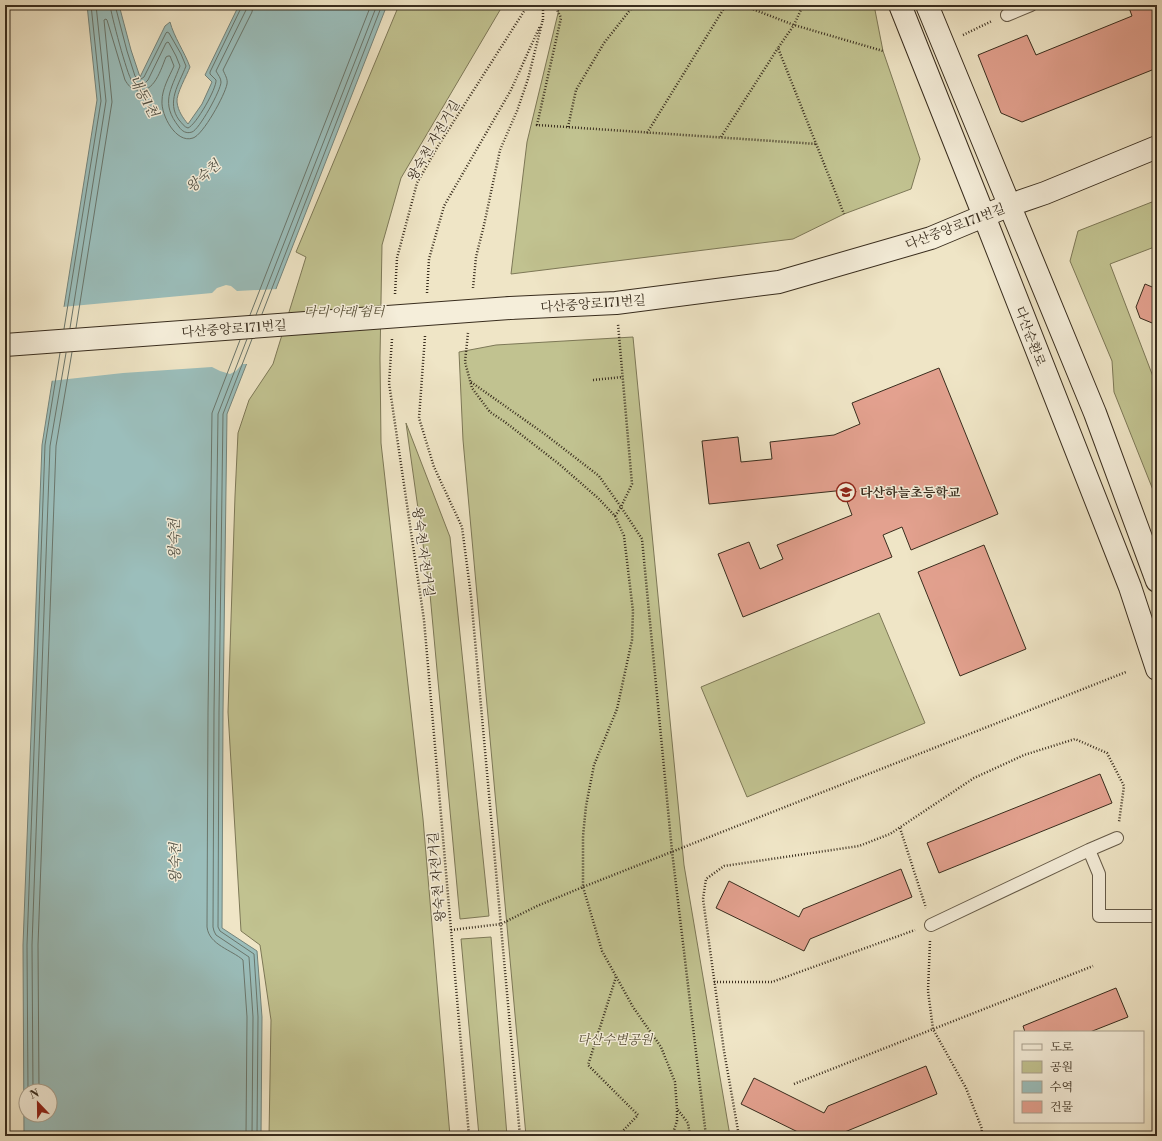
<svg xmlns="http://www.w3.org/2000/svg" width="1162" height="1141" viewBox="0 0 1162 1141" font-family="'Libre Bodoni','Noto Serif KR',serif">
  <style>
    .green { fill: #c1c290; stroke: #7d7857 }
    .water { fill: #9bbebb; stroke: #74847c; fill-rule: evenodd }
    .pier { fill: #efe5c6 }
    .lines { fill: none; stroke-linecap: round; stroke-linejoin: round }
    .shore { stroke: #6a766c; stroke-width: 1 }
    .building { fill: #e3a18f; stroke: #392d1e }
    .lane-casing { stroke: #665b48; stroke-width: 14 }
    .secondary-casing { stroke: #392d1e; stroke-width: 24 }
    .path { stroke: #392d1e; stroke-width: 2.5; stroke-dasharray: 1 2; stroke-linecap: butt }
    .lane { stroke: #f5eeda; stroke-width: 12 }
    .secondary { stroke: #f5eeda; stroke-width: 22 }
    .secondary-bridge-casing { stroke: #392d1e; stroke-width: 24; stroke-linecap: butt }
    .secondary-bridge { stroke: #f5eeda; stroke-width: 22 }
    .labels { text-anchor: middle; stroke-width: 3; stroke-linejoin: round; paint-order: stroke }
    .street-label { font-size: 13px; fill: #392d1e; stroke: #f5eeda }
    .park-label { font-size: 13px; font-style: italic; fill: #5b523a; stroke: #f5eeda }
    .poi-label { font-size: 13px; font-weight: bold; fill: #392d1e; stroke: #f5eeda; text-anchor: start }
    .water-label { font-size: 14px; font-style: italic; fill: #525145; stroke: #f5eeda }
  </style>
  <rect width="100%" height="100%" fill="#efe5c6"/>
  <filter id="stains"><feTurbulence type="fractalNoise" baseFrequency=".005" numOctaves="4"/><feColorMatrix values="0 0 0 0 .2 0 0 0 0 .09 0 0 0 0 .02 0 0 0 .5 -.17"/></filter>
  <radialGradient id="worn" r=".72"><stop offset=".6" stop-color="#630" stop-opacity="0"/><stop offset="1" stop-color="#630" stop-opacity=".3"/></radialGradient>
  <path class="green" d="M399,5H503L401,178L382,245L380,358L381,443L423,819L450,1136H269L271,1020L260,945L241,931L228,712L235,496L238,433L249,400L273,364L306,257L296,252Z
    M560,5H874L883,51L920,159L911,189L844,214L793,239L511,274L527,142Z
    M1157,200V246L1110,264L1157,387V500L1114,392L1112,361L1070,261L1078,231Z
    M633,337L684,865L730,1136H526L463,440L459,352L496,345Z
    M406,423L450,537L489,916L460,919L430,594Z
    M879,613L925,723L747,797L701,687Z
    M491,937L507,1136H479L461,939Z"/>
  <path class="water" d="M87,5H119L131,50L140,77L165,26L170,22C174,37 184,51 190,67C187,75 176,94 177,102C178,111 183,118 188,124L202,104L212,82L205,75L239,5H387L227,414L223,712L222,928L257,951L262,1017L261,1136H24L23,945L42,445L97,100ZM26,1091H50V1115H26Z"/>
  <path class="pier" d="M226,285L231,286L237,291L278,289L249,364H242L236,371L230,374L220,371L212,367L123,373L50,381L62,307L212,293L217,288Z"/>
  <g class="lines">
    <path class="shore" d="M110,5C111,14 127,75 132,81C135,84 137,84 141,85L145,83L148,80L166,43L168,42L169,43L176,56L180,66C171,90 160,103 179,127C182,131 186,134 192,132C199,130 221,90 221,82C221,78 218,75 216,71L246,10L247,5
      M115,5L127,51L135,76L138,79H141L144,77L166,33L167,32L169,33L181,54L186,66C179,84 166,102 179,120C182,123 184,127 188,128C196,125 217,88 216,80L210,74V72L241,8L242,5
      M262,314L382,5
      M250,315L371,5
      M256,315L377,5
      M70,328L106,101L96,5
      M76,328L112,102L104,20L106,19L107,20L125,80C128,85 131,89 137,90C154,94 161,69 166,57L168,56H170L174,66C169,77 162,89 162,101C161,115 176,144 193,138C203,135 225,95 227,84C228,79 225,75 223,70L252,12L253,5
      M64,329L101,101L91,5
      M247,339L218,414L214,712L213,927L214,931L216,935L249,957L253,1017L252,1136
      M252,339L223,414L219,712L218,927L220,931L254,954L258,1017L257,1136
      M240,340L212,413L208,712L207,927C209,945 232,950 243,960L247,1017L246,1136
      M28,1091L27,945L45,445L60,353
      M33,1091L32,945L50,446L66,353
      M39,1091L38,945L56,446L72,352"/>
  </g>
  <path class="building" d="M1128,5H1157V68L1022,122L1001,113L978,55L1027,35L1036,55L1132,16Z
    M1145,284L1157,289V325L1140,318L1136,307Z
    M939,368L998,514L911,550L902,527L883,535L892,557L743,617L718,554L749,542L760,569L783,559L777,545L852,515L845,496L856,492L855,489L709,504L702,441L738,437L741,462L772,459L770,442L834,435L860,424L852,403Z
    M984,545L1026,649L960,676L918,572Z
    M1100,774L1112,803L939,873L927,843Z
    M901,869L912,897L810,939L804,951L716,908L729,881L799,917L803,909Z
    M1116,988L1128,1017L1090,1032H1025L1023,1026Z
    M926,1066L937,1094L835,1136H806L741,1104L754,1078L824,1113L828,1106Z"/>
  <g class="lines">
    <defs>
      <path id="lane" d="M1007,15L1031,5
        M1089,850L1099,874V916H1157
        M931,925L1089,850L1117,838"/>
      <path id="secondary" d="M900,5L984,216L1130,587L1157,669
        M927,5L1095,413L1157,581
        M510,308L616,303L779,282L931,238L1010,205L1045,193L1157,147"/>
    </defs>
    <use href="#lane" class="lane-casing"/>
    <use href="#secondary" class="secondary-casing"/>
    <path class="path" d="M555,5L561,18L537,125L817,144
      M742,5L794,25L883,51
      M803,5L794,25L778,48L844,214
      M543,20V5
      M963,35L992,21
      M568,127L576,90L604,43L634,5
      M647,133L726,5
      M721,137L778,48
      M473,288L476,257L484,225L500,150L517,111L528,79L543,19
      M427,293L429,259L444,206L511,90L540,26
      M395,294L397,258L417,183L438,146L528,5
      M468,333L465,362L472,388L490,412L505,422L559,464L598,498L615,516L624,536L633,611L632,640L617,709L594,765L586,806L583,836V887L602,951L633,1007L661,1047L675,1082L677,1109V1121L672,1136
      M425,336L419,418L434,467L462,527L471,596L520,1136
      M392,339L389,383L424,620L469,1136
      M593,380L623,377
      M471,382L546,435L599,476L621,507L642,539L672,851L706,1136
      M615,516L621,507L632,484L618,324
      M900,828L926,908
      M451,930L501,924L537,906L583,887L1126,672
      M930,941L928,991L933,1029L966,1088L982,1129L981,1136
      M616,977L588,1065L638,1115L618,1136
      M714,982H772L915,930
      M794,1084L1093,966
      M678,1110L688,1123L690,1136
      M739,1136L724,1051L703,899L706,879L724,866L859,846L890,834L974,778L1024,755L1075,739L1107,753L1124,786L1119,822"/>
    <use href="#lane" class="lane"/>
    <use href="#secondary" class="secondary"/>
    <defs>
      <path id="secondary-bridge" d="M5,345L510,308"/>
    </defs>
    <use href="#secondary-bridge" class="secondary-bridge-casing"/>
    <use href="#secondary-bridge" class="secondary-bridge"/>
  </g>
  <defs>
    <symbol id="school-ring" viewBox="-11 -11 22 22"><circle r="9.5" fill="#f5eeda" stroke="#8f2418" stroke-width="1.5"/><path d="M0-5L7-2L0 1L-7-2ZM-4 1L0 2.5L4 1V4Q0 6-4 4Z" fill="#8f2418"/></symbol>
  </defs>
  <g fill-rule="evenodd">
    <use href="#school-ring" x="835" y="481" width="22" height="22"/>
  </g>
  <g class="labels">
    <g class="street-label">
      <text transform="translate(433 140) rotate(-60)" y="5">왕숙천 자전거길</text>
      <text transform="translate(955 226) rotate(-21)" y="5">다산중앙로171번길</text>
      <text transform="translate(593 303) rotate(-4)" y="5">다산중앙로171번길</text>
      <text transform="translate(234 328) rotate(-4)" y="5">다산중앙로171번길</text>
      <text transform="translate(1031 336) rotate(69)" y="5">다산순환로</text>
      <text transform="translate(424 552) rotate(82)" y="5">왕숙천 자전거길</text>
      <text transform="translate(436 877) rotate(-95)" y="5">왕숙천 자전거길</text>
    </g>
    <g class="park-label">
      <text x="344" y="316">다리 아래 쉼터</text>
      <text x="615" y="1044">다산수변공원</text>
    </g>
    <g class="poi-label">
      <text x="860" y="497">다산하늘초등학교</text>
    </g>
    <g class="water-label">
      <text transform="translate(144 96) rotate(61)" y="5">내동1천</text>
      <text transform="translate(203 176) rotate(-42)" y="5">왕숙천</text>
      <text transform="translate(174 539) rotate(-90)" y="5">왕숙천</text>
      <text transform="translate(175 863) rotate(-90)" y="5">왕숙천</text>
    </g>
  </g>
  <rect width="1162" height="1141" fill="none" stroke="#efe5c6" stroke-width="20"/>
  <rect x="6" y="6" width="1150" height="1129" fill="none" stroke="#392d1e" stroke-width="2"/>
  <rect x="10" y="10" width="1142" height="1121" fill="none" stroke="#392d1e"/>
  <rect x="1014" y="1031" width="130" height="92" fill="#f5eeda" stroke="#aaa18f"/>
  <rect x="1022" y="1044" width="20" height="6" fill="#f5eeda" stroke="#aaa18f"/>
  <text x="1050" y="1051" font-size="12" fill="#392d1e">도로</text>
  <rect x="1022" y="1061" width="20" height="12" fill="#c1c290" stroke="#aaa18f"/>
  <text x="1050" y="1071" font-size="12" fill="#392d1e">공원</text>
  <rect x="1022" y="1081" width="20" height="12" fill="#9bbebb" stroke="#aaa18f"/>
  <text x="1050" y="1091" font-size="12" fill="#392d1e">수역</text>
  <rect x="1022" y="1101" width="20" height="12" fill="#e3a18f" stroke="#aaa18f"/>
  <text x="1050" y="1111" font-size="12" fill="#392d1e">건물</text>
  <g transform="translate(38 1103) rotate(338)"><circle r="19" fill="#f5eeda" stroke="#aaa18f"/>
  <path d="M0-3L7 15L0 10L-7 15Z" fill="#8f2418"/>
  <text y="-6" font-size="11" font-weight="bold" text-anchor="middle" fill="#392d1e">N</text>
  </g>
  <rect width="100%" height="100%" filter="url(#stains)"/>
  <rect width="100%" height="100%" fill="url(#worn)"/>
</svg>
